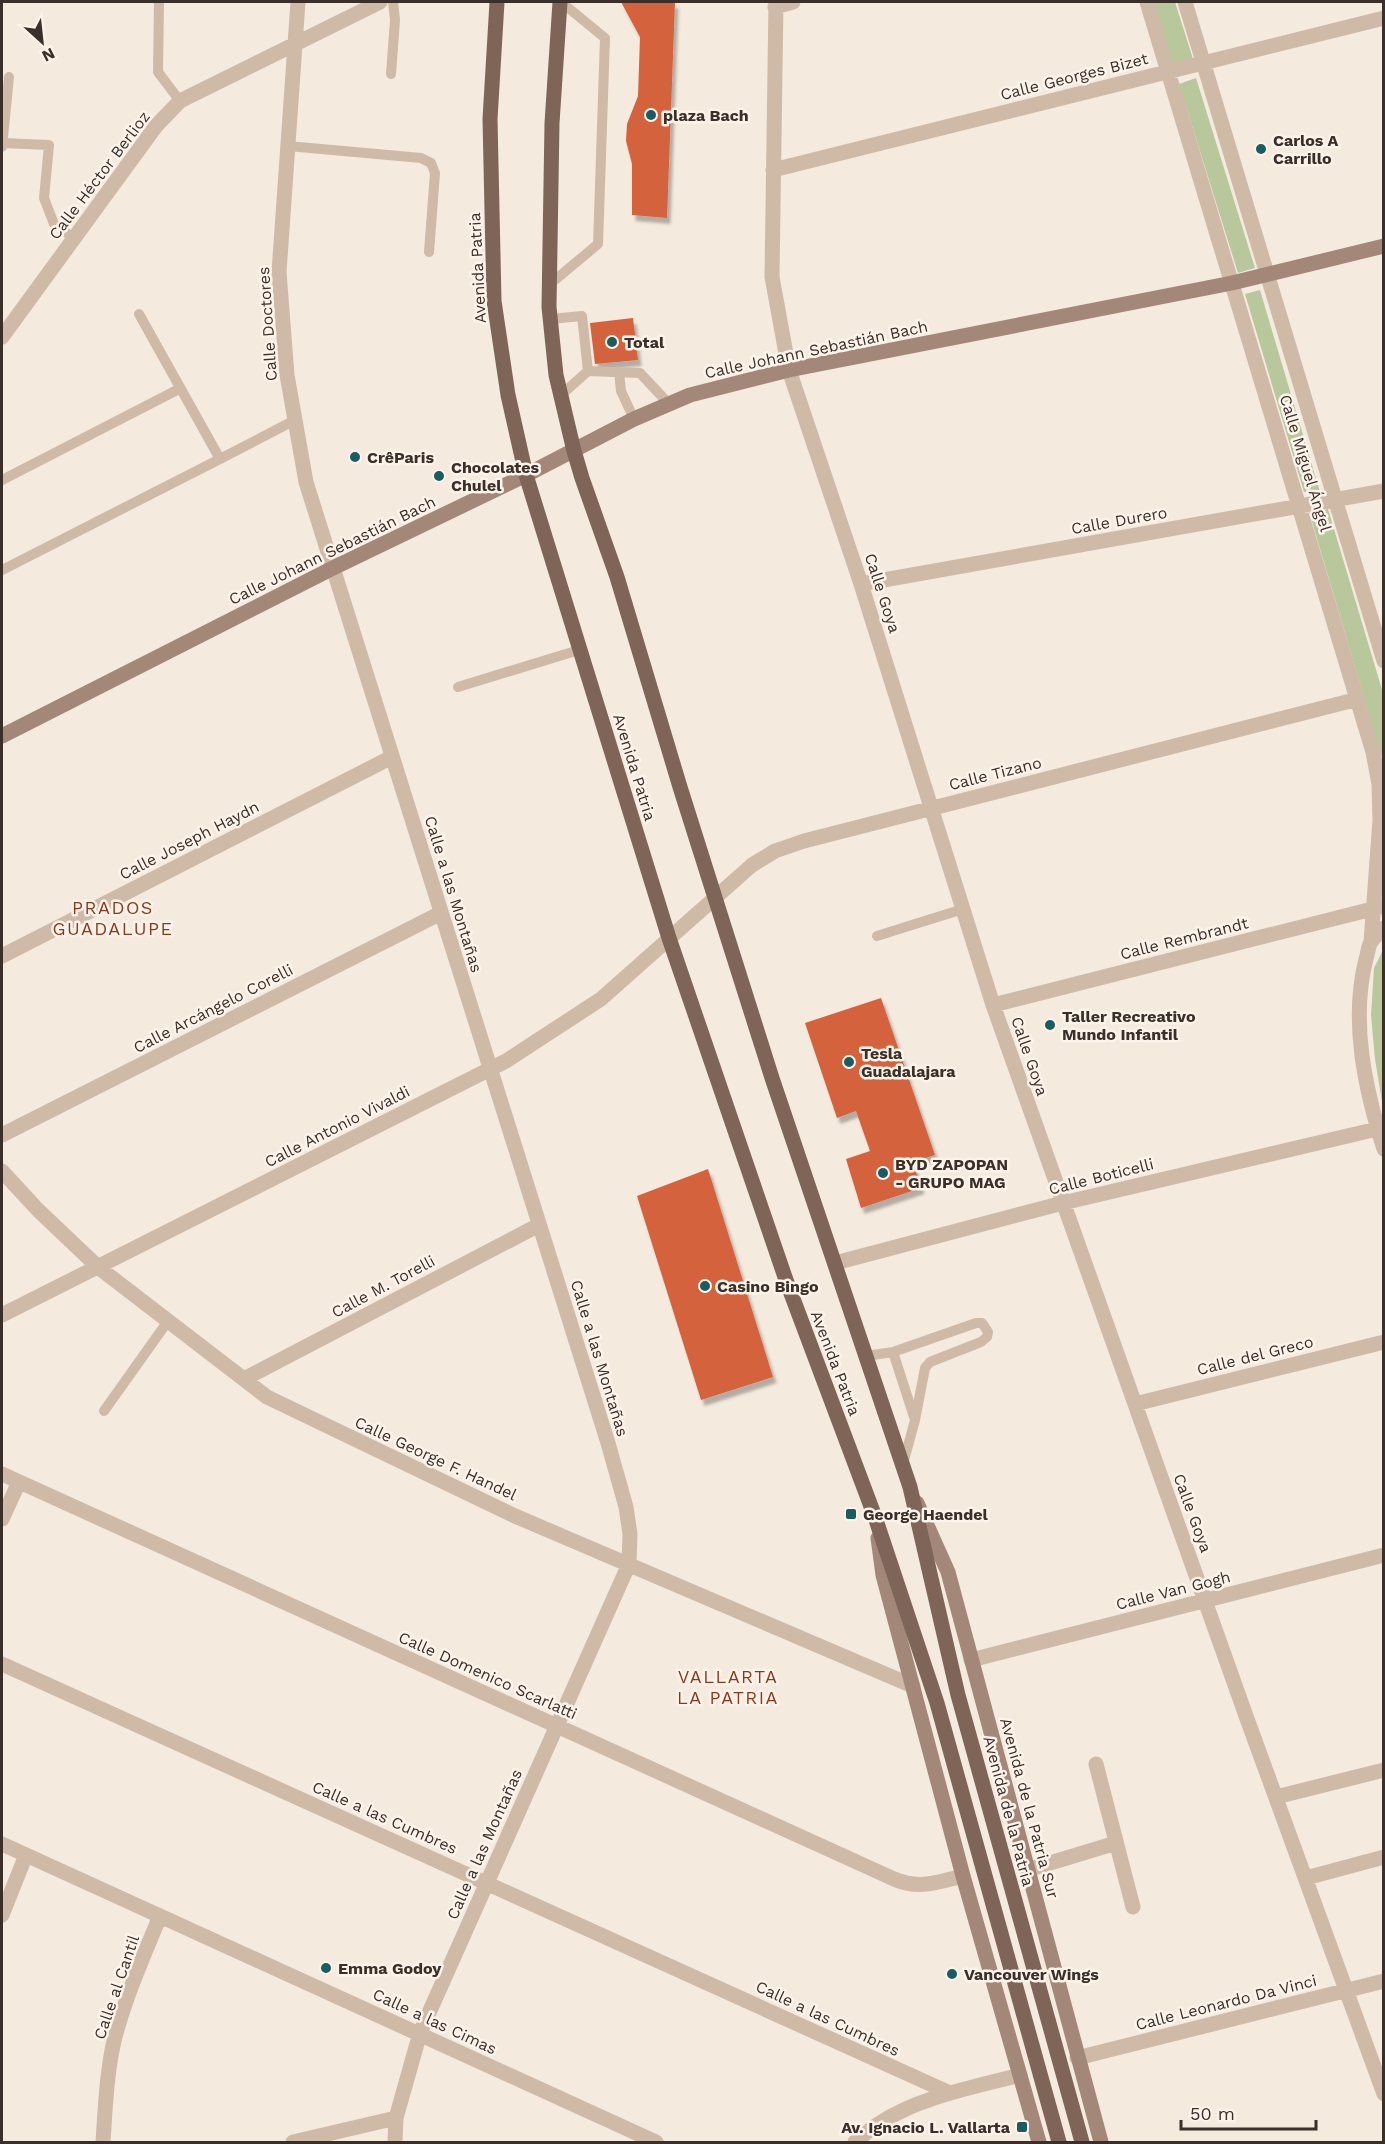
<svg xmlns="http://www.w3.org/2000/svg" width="1385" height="2144" viewBox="0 0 1385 2144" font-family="'Work Sans',sans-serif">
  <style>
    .green { fill: #b8c79c }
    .building { fill: #d3623e; filter: url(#shadow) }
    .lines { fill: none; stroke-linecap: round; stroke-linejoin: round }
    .lane { stroke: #cfbaa8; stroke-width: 10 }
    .street { stroke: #cfbaa8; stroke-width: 15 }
    .secondary { stroke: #a38879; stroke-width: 15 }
    .primary { stroke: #7f6558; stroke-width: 15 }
    .poi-dot { fill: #195d62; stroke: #fcf4eb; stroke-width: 2 }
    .labels { text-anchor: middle; stroke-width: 5; stroke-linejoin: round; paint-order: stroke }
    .street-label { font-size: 16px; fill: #3b2f29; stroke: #fcf4eb }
    .poi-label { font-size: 16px; font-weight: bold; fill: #3b2f29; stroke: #fcf4eb; text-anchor: start }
    .neighbourhood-label { font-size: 18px; letter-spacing: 1.5px; fill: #943518; stroke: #fcf4eb }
  </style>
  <defs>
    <filter id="shadow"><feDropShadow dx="3.5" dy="6" stdDeviation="1.5" flood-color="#0004"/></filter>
  </defs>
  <rect width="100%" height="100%" fill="#f5eade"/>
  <path class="green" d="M1153,2H1175L1193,59L1173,65Z
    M1196,78L1255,268L1238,273L1179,84Z
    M1260,290L1320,492H1304L1245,294Z
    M1328,509L1383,693V761L1309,512Z
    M1383,950V1108L1375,1059L1371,1015L1374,968Z"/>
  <path class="building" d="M621,2H675L667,218L632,215V164L626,141L627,124L638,96L640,37Z
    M633,318L638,360L595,364L590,323Z
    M881,998L935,1155L913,1162L921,1188L861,1208L846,1159L870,1151L856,1111L837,1118L805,1023Z
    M708,1169L773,1377L701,1400L637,1196Z"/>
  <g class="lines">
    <path class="lane" d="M159,2L158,72L180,101
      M391,74L395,20L393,2
      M2,143L49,145L44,198L54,224L74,238
      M288,146L421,158L431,163L435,173L429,252
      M2,147L9,77
      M549,285L598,244L605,38L561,2
      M550,319L582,316L588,371
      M619,372L621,391L634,419
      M561,395L588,371L640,373L669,404
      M220,459L295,420
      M2,480L179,389
      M2,570L220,459L139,314
      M458,687L579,650
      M877,936L963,909
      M893,1352L914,1417
      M866,1356L893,1352L976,1323H982L988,1332L987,1337L981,1342L930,1362L925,1368L915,1420L903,1464
      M104,1411L168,1321"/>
    <path class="street" d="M298,2L279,272L287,375L306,482L608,1443L626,1507L630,1534L629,1564L420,2033L396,2118L395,2142
      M776,2L772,277L789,370L861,584L993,1005L1246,1716L1384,2094
      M1147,2L1373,752L1379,784L1380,820L1371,942
      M1185,2L1384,661
      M775,7L793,2
      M773,170L1384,18
      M2,337L156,126L180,101L380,2
      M861,584L1384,491
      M1384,928C1380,932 1374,937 1371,942C1368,946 1368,954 1366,959C1350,1021 1365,1089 1384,1149
      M2,956L392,757
      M993,1005L1384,906
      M2,1135L441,913
      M2,1171L38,1210L98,1267L267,1397L515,1516L913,1686
      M835,1263L1063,1203L1377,1129
      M2,1315L506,1061L601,999L752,865L775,851L804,841L1358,699
      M244,1379L539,1225
      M1135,1404L1384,1342
      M2,1474L894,1879C920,1890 938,1882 963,1876
      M2,1519L19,1482
      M971,1660L1384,1555
      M2,1664L950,2093
      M1096,1764L1133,1907
      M1276,1797L1384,1770
      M2,1844L656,2142
      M1027,1870L1116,1843
      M1306,1878L1384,1857
      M2,1915L26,1855
      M1077,2058L1384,1981
      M103,2142C105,2111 107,2067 115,2037C126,1995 144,1955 160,1916
      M293,2142L396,2118
      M855,2142C863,2136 871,2128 880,2123C920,2097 975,2087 1020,2075"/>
    <path class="secondary" d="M2,736L333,568L526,475L634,419L690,395L789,370L1232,283L1384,246
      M917,1503L948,1572L1101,2142
      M878,1538L883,1575L963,1876L1039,2142"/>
    <path class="primary" d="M497,2L490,119L494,301L508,395L526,475L669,938L786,1280L875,1517L937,1703L1059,2142
      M560,2L552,123L549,307L556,375L574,451L582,478L617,577L680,787L772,1078L910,1487L958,1695L1082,2142"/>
  </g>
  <g class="poi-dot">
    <circle cx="651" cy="115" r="6"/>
    <circle cx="1261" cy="149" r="6"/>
    <circle cx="612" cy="342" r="6"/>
    <circle cx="355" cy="457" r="6"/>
    <circle cx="439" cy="476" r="6"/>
    <circle cx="1050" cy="1025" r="6"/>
    <circle cx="849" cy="1062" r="6"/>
    <circle cx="883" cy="1173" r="6"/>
    <circle cx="705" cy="1286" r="6"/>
    <rect x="845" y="1508" width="12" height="12" rx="3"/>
    <circle cx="326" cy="1968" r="6"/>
    <circle cx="952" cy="1974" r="6"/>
    <rect x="1016" y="2121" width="12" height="12" rx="3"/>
  </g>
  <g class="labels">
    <g class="street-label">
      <text transform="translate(1074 76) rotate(-14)" y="6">Calle Georges Bizet</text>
      <text transform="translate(99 175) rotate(-53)" y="6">Calle Héctor Berlioz</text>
      <text transform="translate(477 268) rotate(-93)" y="6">Avenida Patria</text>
      <text transform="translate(267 324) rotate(-94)" y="6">Calle Doctores</text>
      <text transform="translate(816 349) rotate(-12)" y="6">Calle Johann Sebastián Bach</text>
      <text transform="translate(1306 463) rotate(73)" y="6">Calle Miguel Ángel</text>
      <text transform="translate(1119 520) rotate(-10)" y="6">Calle Durero</text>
      <text transform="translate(332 550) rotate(-26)" y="6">Calle Johann Sebastián Bach</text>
      <text transform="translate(883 593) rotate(72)" y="6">Calle Goya</text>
      <text transform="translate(635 767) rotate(73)" y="6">Avenida Patria</text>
      <text transform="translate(995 773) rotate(-14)" y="6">Calle Tizano</text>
      <text transform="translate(189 840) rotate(-27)" y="6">Calle Joseph Haydn</text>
      <text transform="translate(454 894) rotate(73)" y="6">Calle a las Montañas</text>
      <text transform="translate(1184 938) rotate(-14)" y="6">Calle Rembrandt</text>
      <text transform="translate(213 1008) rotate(-27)" y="6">Calle Arcángelo Corelli</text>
      <text transform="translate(1030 1056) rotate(71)" y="6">Calle Goya</text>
      <text transform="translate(337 1126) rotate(-27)" y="6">Calle Antonio Vivaldi</text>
      <text transform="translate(1101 1176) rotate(-14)" y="6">Calle Boticelli</text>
      <text transform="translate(383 1286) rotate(-28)" y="6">Calle M. Torelli</text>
      <text transform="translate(1255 1355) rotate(-14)" y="6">Calle del Greco</text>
      <text transform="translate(600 1358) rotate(73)" y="6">Calle a las Montañas</text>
      <text transform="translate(836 1363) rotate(69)" y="6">Avenida Patria</text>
      <text transform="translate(436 1458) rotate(25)" y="6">Calle George F. Handel</text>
      <text transform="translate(1193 1513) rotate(70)" y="6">Calle Goya</text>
      <text transform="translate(1173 1590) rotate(-14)" y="6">Calle Van Gogh</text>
      <text transform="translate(488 1675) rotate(24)" y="6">Calle Domenico Scarlatti</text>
      <text transform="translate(1030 1808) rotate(75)" y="6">Avenida de la Patria Sur</text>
      <text transform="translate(1009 1811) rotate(75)" y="6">Avenida de la Patria</text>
      <text transform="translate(385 1817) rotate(24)" y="6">Calle a las Cumbres</text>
      <text transform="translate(484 1844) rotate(-66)" y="6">Calle a las Montañas</text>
      <text transform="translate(116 1987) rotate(-71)" y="6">Calle al Cantil</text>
      <text transform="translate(1226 2002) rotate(-14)" y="6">Calle Leonardo Da Vinci</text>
      <text transform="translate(828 2018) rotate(25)" y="6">Calle a las Cumbres</text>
      <text transform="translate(435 2021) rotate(25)" y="6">Calle a las Cimas</text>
    </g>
    <g class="poi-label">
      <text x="663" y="121">plaza Bach</text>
      <text x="1273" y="146">Carlos A<tspan x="1273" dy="18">Carrillo</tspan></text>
      <text x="624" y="348">Total</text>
      <text x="367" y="463">CrêParis</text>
      <text x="451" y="473">Chocolates<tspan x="451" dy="18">Chulel</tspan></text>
      <text x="1062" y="1022">Taller Recreativo<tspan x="1062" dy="18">Mundo Infantil</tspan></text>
      <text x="861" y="1059">Tesla<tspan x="861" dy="18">Guadalajara</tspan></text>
      <text x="895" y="1170">BYD ZAPOPAN<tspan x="895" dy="18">- GRUPO MAG</tspan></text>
      <text x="717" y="1292">Casino Bingo</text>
      <text x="863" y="1520">George Haendel</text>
      <text x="338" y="1974">Emma Godoy</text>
      <text x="964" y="1980">Vancouver Wings</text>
      <text x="1010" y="2133" text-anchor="end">Av. Ignacio L. Vallarta</text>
    </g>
    <g class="neighbourhood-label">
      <text x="113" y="914">PRADOS<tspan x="113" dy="21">GUADALUPE</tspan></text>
      <text x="728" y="1683">VALLARTA<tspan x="728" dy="21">LA PATRIA</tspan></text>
    </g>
  </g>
  <rect width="1385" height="2144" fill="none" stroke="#3b2f29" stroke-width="6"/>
  <g transform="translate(42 42) rotate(153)" stroke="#fcf4eb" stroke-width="4.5" paint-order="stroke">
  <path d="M0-4.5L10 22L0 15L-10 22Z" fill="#3b2f29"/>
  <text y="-9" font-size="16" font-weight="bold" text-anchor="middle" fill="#3b2f29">N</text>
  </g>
  <path d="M1181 2120v9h135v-9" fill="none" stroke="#3b2f29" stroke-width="3"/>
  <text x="1190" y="2120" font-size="18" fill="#3b2f29" stroke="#fcf4eb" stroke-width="4.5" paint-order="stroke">50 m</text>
</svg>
